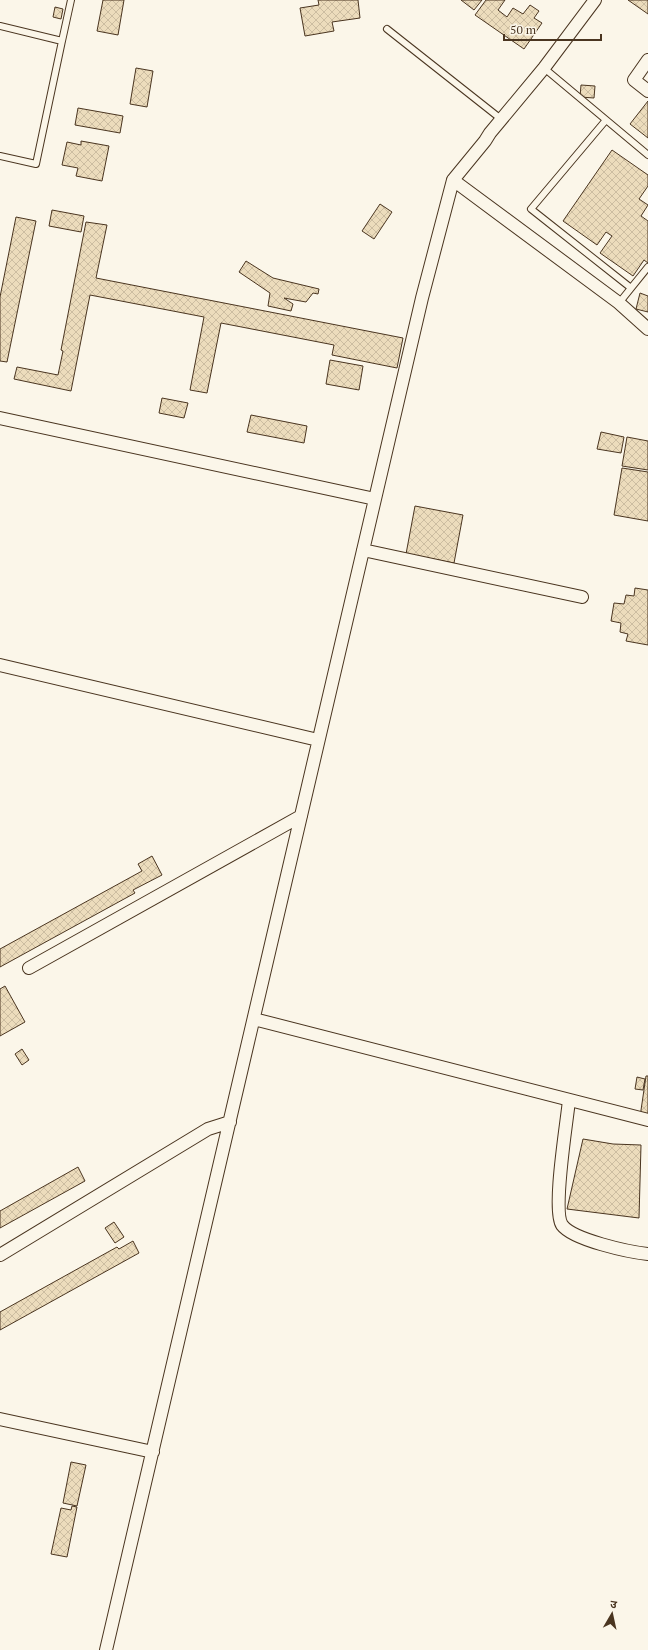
<svg xmlns="http://www.w3.org/2000/svg" width="648" height="1650" viewBox="0 0 648 1650" font-family="'PT Serif','Noto Sans Devanagari',serif">
  <style>
    .building { fill: url(#building-cross-hatch); stroke: #4a3520 }
    .lines { fill: none; stroke-linecap: round; stroke-linejoin: round }
    .service-casing { stroke: #4a3520; stroke-width: 8 }
    .minor-casing { stroke: #4a3520; stroke-width: 14 }
    .service { stroke: #fbf6e9; stroke-width: 6 }
    .minor { stroke: #fbf6e9; stroke-width: 12 }
  </style>
  <defs>
    <pattern id="building-cross-hatch" width="8" height="8" patternUnits="userSpaceOnUse"><rect width="8" height="8" fill="#ecdcbc"/><path d="M0 0l8 8M0 8l8-8" fill="none" stroke="#ccbda1"/></pattern>
  </defs>
  <rect width="100%" height="100%" fill="#fbf6e9"/>
  <path class="building" d="M103,0H124L118,35L97,31Z
    M318,0H358L360,18L332,22L334,31L305,36L300,8L319,5Z
    M461,0H482L474,10Z
    M486,0H505L498,10L507,17L513,8L523,14L530,5L539,11L534,18L542,23L524,49L475,15Z
    M628,0H648V14Z
    M55,7L63,9L61,19L53,17Z
    M136,68L153,71L147,107L130,104Z
    M581,85L595,86L594,98L580,97Z
    M648,101V138L630,124Z
    M78,108L123,116L120,133L75,125Z
    M81,141L109,146L102,181L76,176L78,168L62,165L67,142L81,145Z
    M612,150L648,175V186L639,199L648,205L641,216L648,221V263L644,260L633,276L600,253L612,236L606,232L597,245L563,221Z
    M380,204L392,212L374,239L362,231Z
    M52,210L84,216L81,232L49,226Z
    M16,217L36,221L7,362L0,361V297Z
    M86,222L107,225L96,278L403,338L397,368L332,355L334,345L221,323L207,393L190,390L204,317L90,295L71,391L14,379L17,367L58,375L63,351L61,350Z
    M246,261L273,278L319,289L318,294L313,293L306,302L284,298L293,304L291,311L268,306L270,293L239,272Z
    M640,293L648,296V312L636,309Z
    M330,360L363,366L359,390L326,384Z
    M162,398L188,403L184,418L159,413Z
    M251,415L307,426L304,443L247,432Z
    M601,432L624,437L621,453L597,449Z
    M627,437L648,441V470L622,466Z
    M622,468L648,472V521L614,515Z
    M415,506L463,515L454,563L406,554Z
    M635,588L648,590V645L626,641L628,634L620,632L621,623L611,621L614,603L624,604L626,595L634,596Z
    M152,856L162,875L133,890L135,893L0,967V949L142,871L138,864Z
    M5,986L25,1022L0,1036V989Z
    M22,1049L29,1060L22,1065L15,1054Z
    M646,1076H648V1118L640,1117Z
    M637,1077L645,1079L643,1090L635,1089Z
    M583,1139L613,1144L641,1145L639,1218L567,1209Z
    M78,1167L85,1181L0,1228V1211Z
    M114,1222L124,1237L115,1243L105,1228Z
    M133,1241L139,1253L0,1330V1312L117,1247L119,1249Z
    M71,1462L86,1465L77,1506L63,1503Z
    M72,1506L77,1507L67,1557L51,1554L61,1508L71,1510Z"/>
  <g class="lines">
    <defs>
      <path id="service" d="M0,26L62,41L36,164L0,156
        M387,29L501,119
        M62,41L71,0
        M544,68L648,155
        M606,120L531,209L631,288
        M619,303L648,267"/>
      <path id="minor" d="M648,60L634,80L648,91
        M453,180L485,141L490,133L544,68L595,0
        M0,418L375,499
        M363,550L582,597
        M0,665L318,740
        M29,968L301,816
        M254,1019L648,1120
        M569,1100C567,1122 552,1210 562,1225C573,1240 629,1252 648,1254
        M0,1255L208,1129L230,1122
        M0,1419L153,1452
        M106,1650L422,298L453,180L619,303L648,329"/>
    </defs>
    <use href="#service" class="service-casing"/>
    <use href="#minor" class="minor-casing"/>
    <use href="#service" class="service"/>
    <use href="#minor" class="minor"/>
  </g>
  <g transform="translate(612 1614) rotate(9)" stroke="#fbf6e9" stroke-width="3" paint-order="stroke">
  <path d="M0-3L7 15L0 10L-7 15Z" fill="#4a3520"/>
  <text y="-6" font-size="11" font-weight="bold" text-anchor="middle" fill="#4a3520">उ</text>
  </g>
  <path d="M504 34v6h97v-6" fill="none" stroke="#4a3520" stroke-width="2"/>
  <text x="510" y="34" font-size="12" fill="#4a3520" stroke="#fbf6e9" stroke-width="3" paint-order="stroke">50 m</text>
</svg>
